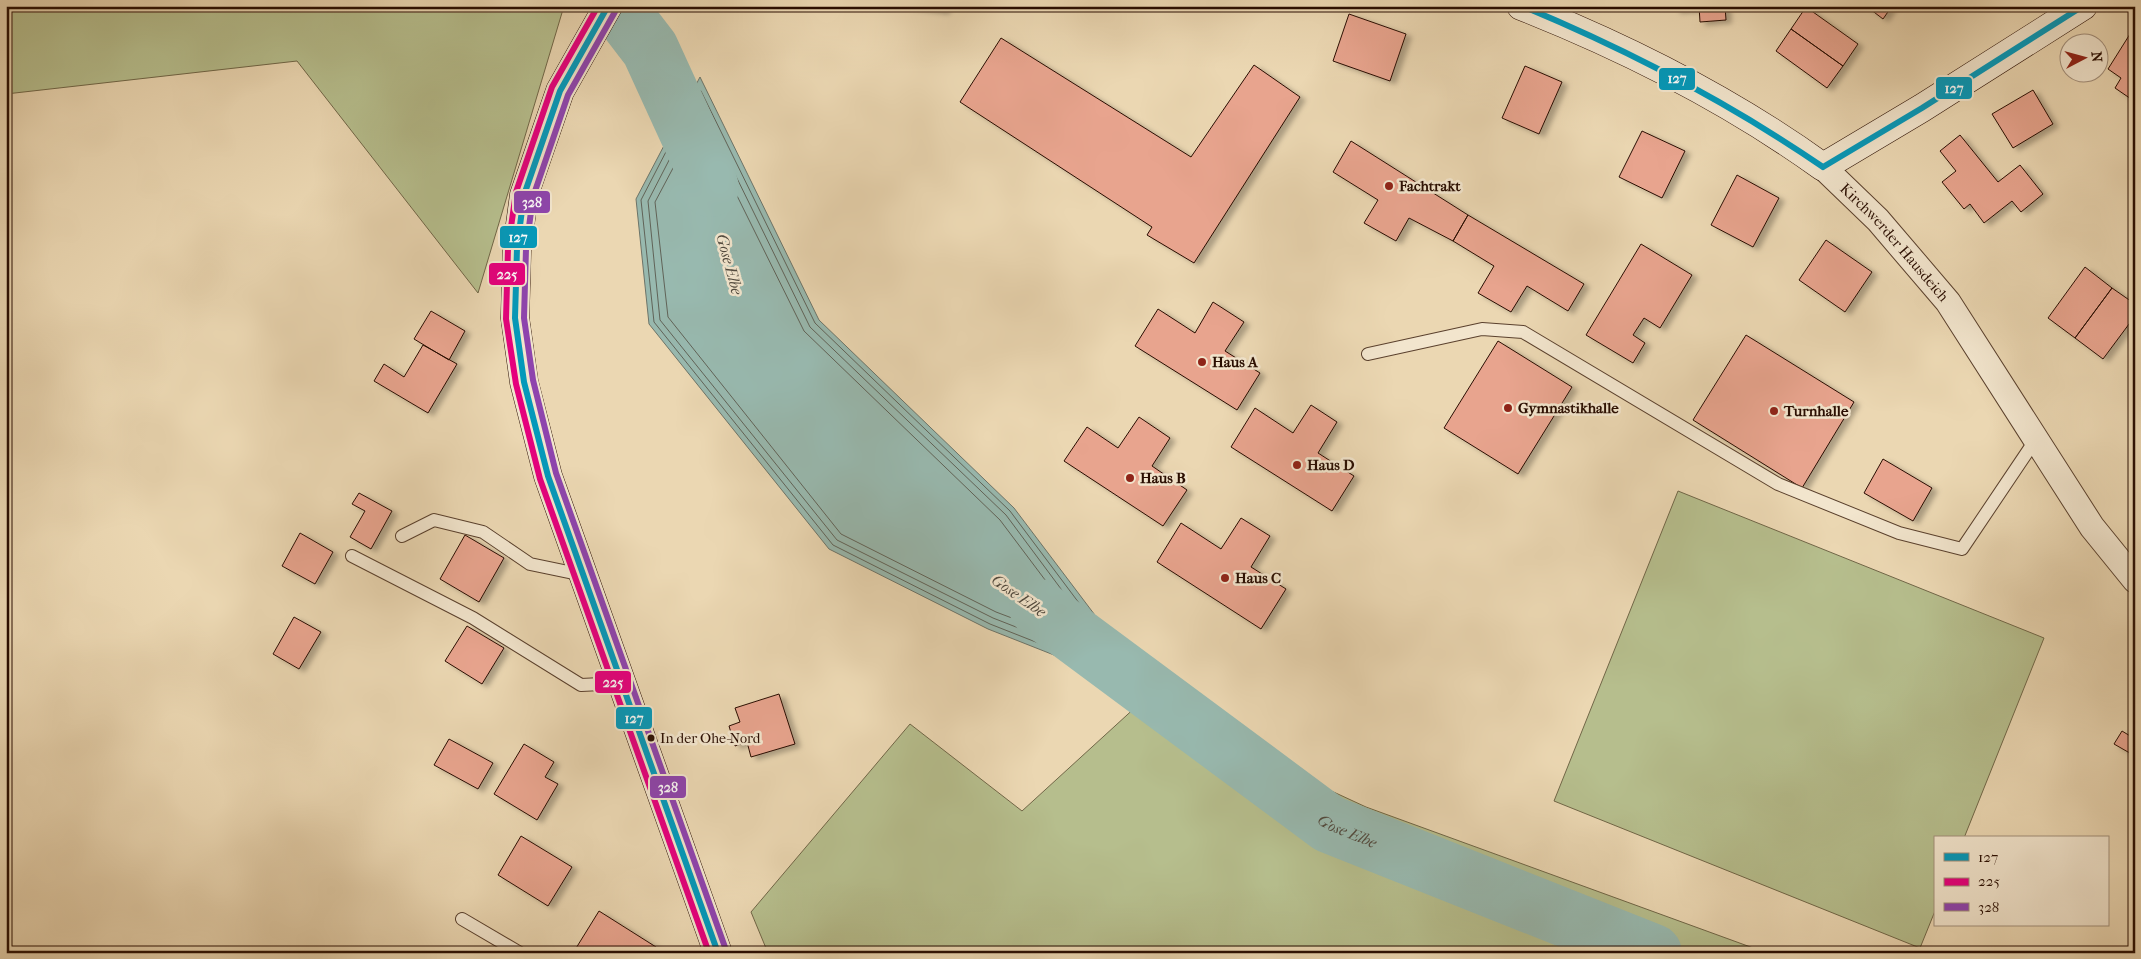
<svg xmlns="http://www.w3.org/2000/svg" width="2141" height="959" viewBox="0 0 2141 959" font-family="'IM FELL French Canon',serif">
  <style>
    .green { fill: #b6be8d; stroke: #706647 }
    .water { fill: #98b9af; stroke: #6c7469 }
    .lines { fill: none; stroke-linecap: round; stroke-linejoin: round }
    .shore { stroke: #606358; stroke-width: 1 }
    .river { stroke: #98b9af; stroke-width: 58 }
    .building { fill: #e8a48e; stroke: #290d01; filter: url(#shadow) }
    .lane-casing { stroke: #5a402d; stroke-width: 14 }
    .street-casing { stroke: #5a402d; stroke-width: 27 }
    .secondary-casing { stroke: #290d01; stroke-width: 29 }
    .lane { stroke: #f2e5cd; stroke-width: 12 }
    .street { stroke: #f2e5cd; stroke-width: 25 }
    .secondary { stroke: #f2e5cd; stroke-width: 28 }
    .bus-1-casing { stroke: #f2e5cd; stroke-width: 10 }
    .bus-2-casing { stroke: #f2e5cd; stroke-width: 10 }
    .bus-3-casing { stroke: #f2e5cd; stroke-width: 10 }
    .bus-1 { stroke: #0499ba; stroke-width: 6 }
    .bus-2 { stroke: #e5007d; stroke-width: 6 }
    .bus-3 { stroke: #8e44ad; stroke-width: 6 }
    .poi-dot { fill: #8f2418; stroke: #f2e5cd; stroke-width: 2 }
    .bus-dot { fill: #290d01; stroke: #f2e5cd; stroke-width: 2 }
    .labels { text-anchor: middle; stroke-width: 5; stroke-linejoin: round; paint-order: stroke }
    .bus-label { font-size: 14px; fill: #290d01; stroke: #f2e5cd; text-anchor: start }
    .poi-label { font-size: 15px; font-weight: bold; fill: #290d01; stroke: #f2e5cd; text-anchor: start }
    .street-label { font-size: 15px; fill: #290d01; stroke: #f2e5cd }
    .water-label { font-size: 16px; font-style: italic; fill: #50493e; stroke: #f2e5cd }
    .line-badge { stroke: #f2e5cd; stroke-width: 2 }
    .badge-label { font-size: 14px; text-anchor: middle; font-weight: bold; fill: #fff }
  </style>
  <defs>
    <filter id="shadow"><feDropShadow dx="5.5" dy="3" stdDeviation="2.5" flood-color="#0004"/></filter>
  </defs>
  <rect width="100%" height="100%" fill="#ebd7b2"/>
  <filter id="stains"><feTurbulence type="fractalNoise" baseFrequency=".004" numOctaves="4"/><feColorMatrix values="0 0 0 0 .2 0 0 0 0 .09 0 0 0 0 .02 0 0 0 .5 -.17"/></filter>
  <radialGradient id="worn" r=".72"><stop offset=".6" stop-color="#630" stop-opacity="0"/><stop offset="1" stop-color="#630" stop-opacity=".3"/></radialGradient>
  <path class="green" d="M6,6H564L478,293L297,61L6,94Z
    M1678,491L2044,638L1964,838H1935V911L1920,948L1554,801Z
    M1162,683L1312,782L1366,807L1767,953H768L751,912L910,724L1022,811Z"/>
  <path class="water" d="M700,77L819,320L1014,508L1110,635L1097,672L988,629L829,549L649,324L636,199Z"/>
  <g class="lines">
    <path class="shore" d="M701,91L815,323L1010,511L1103,635L1094,665L990,624L833,545L654,322L641,200L697,92Z
      M701,105L810,327L1006,515L1096,636L1090,656L993,618L837,540L660,320L648,201L697,106Z
      M700,121L804,331L1000,520L1088,637L1086,646L996,612L841,534L668,317L655,202L697,123Z"/>
    <g class="river">
      <path d="M617,6L650,49L704,167L710,188"/>
      <path id="s1" d="M1038,608L1329,824L1653,953"/>
    </g>
  </g>
  <path class="building" d="M907,6H945L944,11Z
    M1675,6H1699V8L1675,10Z
    M1699,6H1725L1726,20L1700,22Z
    M1866,6H1892L1883,19Z
    M1806,7L1858,44L1843,66L1791,29Z
    M1349,14L1406,34L1390,81L1333,61Z
    M1791,29L1843,66L1827,88L1776,51Z
    M2130,34L2135,37L2134,101L2115,88L2121,78L2108,69Z
    M1001,38L1191,157L1254,65L1300,97L1194,263L1147,235L1152,227L960,102Z
    M1525,66L1562,82L1539,134L1502,118Z
    M2033,90L2053,124L2013,148L1992,114Z
    M1642,131L1685,151L1662,198L1619,177Z
    M1960,135L1998,182L2020,165L2043,194L2021,212L2012,201L1984,223L1970,204L1964,209L1942,182L1956,171L1940,151Z
    M1351,141L1468,215L1453,241L1409,218L1396,241L1364,223L1378,200L1333,172Z
    M1737,175L1779,198L1753,247L1711,225Z
    M1468,215L1584,284L1568,311L1527,286L1511,312L1478,293L1494,266L1453,241Z
    M1826,240L1872,272L1845,312L1799,280Z
    M1641,244L1692,275L1660,328L1644,318L1633,335L1645,343L1633,363L1586,335Z
    M2085,267L2112,288L2075,338L2048,318Z
    M2112,288L2135,304V316L2103,359L2075,338Z
    M1213,302L1244,322L1225,351L1260,373L1237,410L1135,346L1158,309L1195,333Z
    M431,311L465,331L449,360L414,339Z
    M1746,335L1854,402L1802,488L1693,420Z
    M1498,341L1572,387L1518,474L1444,428Z
    M423,345L457,364L428,413L374,381L384,364L404,377Z
    M1311,405L1337,422L1318,453L1354,476L1332,511L1231,447L1255,408L1293,433Z
    M1139,417L1170,438L1152,466L1187,490L1163,526L1064,461L1087,427L1118,448Z
    M1883,459L1932,488L1913,521L1864,493Z
    M359,493L392,511L371,549L350,537L365,511L352,504Z
    M1241,518L1270,536L1251,567L1286,589L1261,629L1157,562L1181,523L1221,549Z
    M300,533L333,552L315,584L282,566Z
    M465,535L504,558L479,602L440,579Z
    M294,617L321,632L299,669L273,654Z
    M467,626L504,648L482,684L445,661Z
    M779,694L795,744L751,757L747,742L735,746L729,726L740,722L735,708Z
    M2122,731L2135,739V756L2114,744Z
    M449,739L493,763L478,789L434,765Z
    M524,744L554,762L545,777L558,784L537,820L494,794Z
    M521,836L572,867L548,906L498,875Z
    M599,911L656,947L652,953H573Z"/>
  <g class="lines">
    <defs>
      <path id="lane" d="M1368,354L1482,329L1523,332L1778,484L1899,533L1962,549L2036,439
        M402,536L434,520L483,532L530,564L583,575
        M352,556L473,618L581,685L622,683
        M462,919L520,953"/>
      <g id="street">
        <path id="s2" d="M1823,167L1878,220L1948,302L2092,527L2135,580"/>
      </g>
      <path id="secondary" d="M608,6L560,91L524,195L517,248L515,318L524,382L548,476L718,953
        M1521,6C1627,48 1730,100 1823,167L1922,108L2083,6"/>
    </defs>
    <use href="#lane" class="lane-casing"/>
    <use href="#street" class="street-casing"/>
    <use href="#secondary" class="secondary-casing"/>
    <use href="#lane" class="lane"/>
    <use href="#street" class="street"/>
    <use href="#secondary" class="secondary"/>
    <defs>
      <path id="bus-1" d="M608,6L560,91L524,195L517,248L515,318L524,382L548,476L718,953
        M1522,6C1628,50 1728,102 1823,167
        M1823,167L1922,108L2083,6"/>
      <path id="bus-2" d="M598,6L552,87L516,192L508,248L506,319L516,384L540,479L709,953"/>
      <path id="bus-3" d="M616,10L568,95L533,197L526,249L524,318L533,380L556,473L726,950"/>
    </defs>
    <use href="#bus-1" class="bus-1-casing"/>
    <use href="#bus-2" class="bus-2-casing"/>
    <use href="#bus-3" class="bus-3-casing"/>
    <use href="#bus-1" class="bus-1"/>
    <use href="#bus-2" class="bus-2"/>
    <use href="#bus-3" class="bus-3"/>
  </g>
  <g class="poi-dot">
    <circle cx="1389" cy="186" r="5"/>
    <circle cx="1202" cy="362" r="5"/>
    <circle cx="1508" cy="408" r="5"/>
    <circle cx="1774" cy="411" r="5"/>
    <circle cx="1297" cy="465" r="5"/>
    <circle cx="1130" cy="478" r="5"/>
    <circle cx="1225" cy="578" r="5"/>
  </g>
  <circle class="bus-dot" cx="651" cy="738" r="4.5"/>
  <g class="labels">
    <g class="bus-label">
      <text x="660" y="743">In der Ohe-Nord</text>
    </g>
    <g class="poi-label">
      <text x="1399" y="191">Fachtrakt</text>
      <text x="1212" y="367">Haus A</text>
      <text x="1518" y="413">Gymnastikhalle</text>
      <text x="1784" y="416">Turnhalle</text>
      <text x="1307" y="470">Haus D</text>
      <text x="1140" y="483">Haus B</text>
      <text x="1235" y="583">Haus C</text>
    </g>
    <g class="street-label">
      <text dy="5" stroke="none"><textPath href="#s2" startOffset="104">Kirchwerder Hausdeich</textPath></text>
    </g>
    <g class="water-label">
      <text transform="translate(730 264) rotate(75)" y="6">Gose Elbe</text>
      <text transform="translate(1019 595) rotate(35)" y="6">Gose Elbe</text>
      <text dy="6" stroke="none"><textPath href="#s1" startOffset="382">Gose Elbe</textPath></text>
    </g>
  </g>
  <g class="line-badge">
    <rect x="1658" y="67" width="38" height="24" rx="5" fill="#0499ba"/>
    <rect x="1935" y="76" width="38" height="24" rx="5" fill="#0499ba"/>
    <rect x="513" y="190" width="38" height="24" rx="5" fill="#8e44ad"/>
    <rect x="499" y="225" width="39" height="24" rx="5" fill="#0499ba"/>
    <rect x="488" y="262" width="38" height="24" rx="5" fill="#e5007d"/>
    <rect x="594" y="670" width="38" height="24" rx="5" fill="#e5007d"/>
    <rect x="615" y="706" width="38" height="24" rx="5" fill="#0499ba"/>
    <rect x="649" y="775" width="38" height="24" rx="5" fill="#8e44ad"/>
  </g>
  <g class="badge-label">
    <text x="1677" y="83">127</text>
    <text x="1954" y="93">127</text>
    <text x="532" y="207">328</text>
    <text x="518" y="242">127</text>
    <text x="507" y="279">225</text>
    <text x="613" y="687">225</text>
    <text x="634" y="723">127</text>
    <text x="668" y="792">328</text>
  </g>
  <rect width="2141" height="959" fill="none" stroke="#ebd7b2" stroke-width="25"/>
  <rect x="8" y="8" width="2126" height="944" fill="none" stroke="#290d01" stroke-width="2.5"/>
  <rect x="12" y="12" width="2116" height="934" fill="none" stroke="#290d01"/>
  <rect x="1934" y="836" width="175" height="90" fill="#f2e5cd" stroke="#a28f7b"/>
  <rect x="1944" y="853" width="25" height="8" fill="#0499ba" stroke="#a28f7b"/>
  <text x="1978" y="862" font-size="15" fill="#290d01">127</text>
  <rect x="1944" y="878" width="25" height="8" fill="#e5007d" stroke="#a28f7b"/>
  <text x="1978" y="886" font-size="15" fill="#290d01">225</text>
  <rect x="1944" y="903" width="25" height="8" fill="#8e44ad" stroke="#a28f7b"/>
  <text x="1978" y="912" font-size="15" fill="#290d01">328</text>
  <g transform="translate(2084 58) rotate(84)"><circle r="24" fill="#f2e5cd" stroke="#a28f7b"/>
  <path d="M0-4L9 19L0 12L-9 19Z" fill="#8f2418"/>
  <text y="-8" font-size="14" font-weight="bold" text-anchor="middle" fill="#290d01">N</text>
  </g>
  <rect width="100%" height="100%" filter="url(#stains)"/>
  <rect width="100%" height="100%" fill="url(#worn)"/>
</svg>
